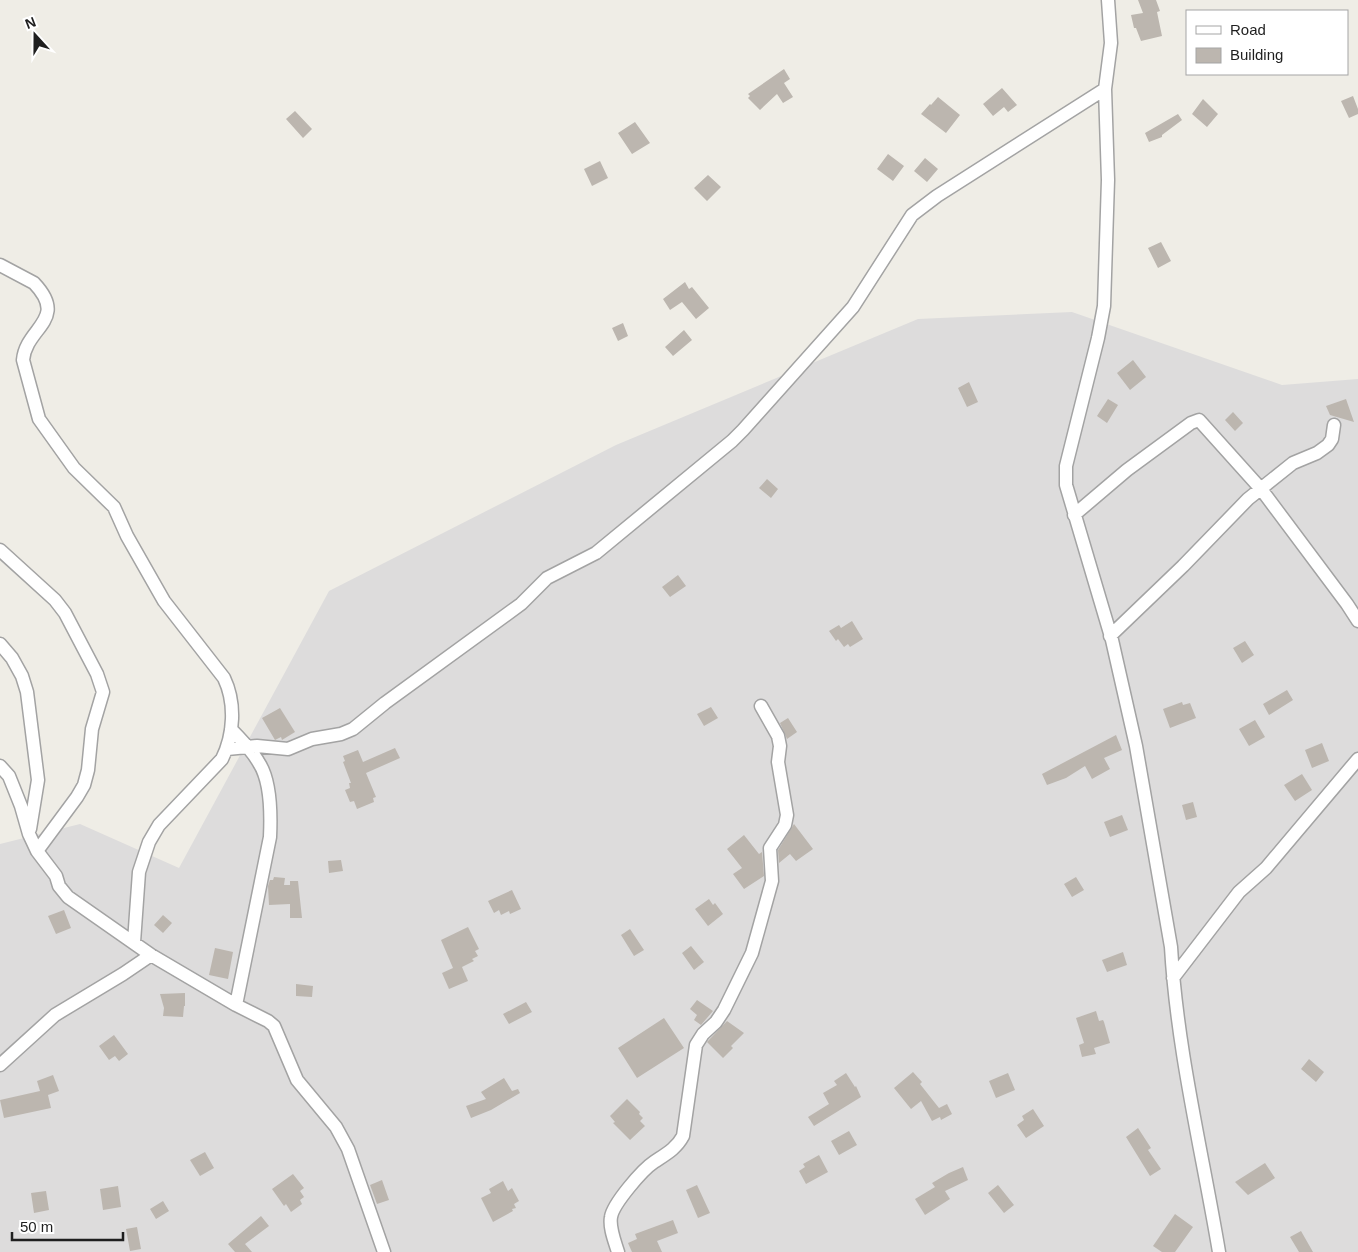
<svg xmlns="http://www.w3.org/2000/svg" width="1358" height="1252" viewBox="0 0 1358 1252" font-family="Arial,sans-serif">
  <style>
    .residential { fill: #dddcdc }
    .building { fill: #bcb6af }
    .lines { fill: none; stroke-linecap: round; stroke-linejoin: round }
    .street-casing { stroke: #a3a3a3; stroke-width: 15 }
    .street { stroke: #fff; stroke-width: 12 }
  </style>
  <rect width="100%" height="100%" fill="#efede6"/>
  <path class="residential" d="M1072,312L1282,385L1358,379V1252H0V844L80,824L179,868L329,591L616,445L918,319Z"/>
  <path class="building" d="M1138,0H1156L1160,11L1157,12L1162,36L1141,41L1136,28H1134L1131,15L1143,13Z
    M784,69L790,79L784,83L793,97L783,103L777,94L760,110L748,98L750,96L748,94Z
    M1002,88L1017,105L1008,112L1004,107L993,116L983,104Z
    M1353,96L1358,109V114L1349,118L1341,101Z
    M938,97L960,115L946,133L921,114L930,104L931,105Z
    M1203,99L1218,114L1207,127L1192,114Z
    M295,111L312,129L303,138L286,119Z
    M1178,114L1182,120L1162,135V137L1149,142L1145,133Z
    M635,122L650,143L632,154L618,133Z
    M888,154L904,166L893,181L877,169Z
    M925,158L938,169L927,182L914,171Z
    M600,161L608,178L592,186L584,169Z
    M708,175L721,187L707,201L694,188Z
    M1161,242L1171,261L1158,268L1148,248Z
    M685,282L689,289L692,287L709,308L696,319L682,302L670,310L663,299Z
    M623,323L628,336L618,341L612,328Z
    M684,330L692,340L673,356L665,347Z
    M1133,360L1146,377L1130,390L1117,373Z
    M969,382L978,402L967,407L958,388Z
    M1108,399L1118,405L1107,423L1097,416Z
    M1346,399L1354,422L1330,415L1326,406Z
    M1233,412L1243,423L1235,431L1225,420Z
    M767,479L778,489L771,498L759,488Z
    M678,575L686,586L670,597L662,587Z
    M852,621L863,639L850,647L848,644L844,647L838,639L836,641L829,631L839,625L841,628Z
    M1245,641L1254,655L1242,663L1233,648Z
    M1287,690L1293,700L1269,715L1263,704Z
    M1182,702L1183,705L1190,703L1196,718L1170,728L1163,709Z
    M711,707L718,718L704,726L697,714Z
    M280,708L295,732L282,740L281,737L275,740L262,718Z
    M788,718L797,732L787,739L780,723Z
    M1255,720L1265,737L1249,746L1239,729Z
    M1116,735L1122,750L1104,758L1110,769L1092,779L1085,766L1066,778L1047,785L1042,774Z
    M1322,743L1329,761L1312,768L1305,750Z
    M395,748L400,758L366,773L376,797L373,798L374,802L357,809L354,801L350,802L345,790L350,788L349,783H351L343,762L345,761L343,756L358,750L363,762Z
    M1302,774L1312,790L1295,801L1284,785Z
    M1193,802L1197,817L1186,820L1182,805Z
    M1122,815L1128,830L1110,837L1104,822Z
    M794,824L813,849L796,861L790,854L779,863L778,850Z
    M744,835L759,854L762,852L764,876L744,889L733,874L742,868L727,849Z
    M341,860L343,871L329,873L328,861Z
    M274,877L285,878L284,885H290V881H298L302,918H290V904L269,905L268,886L270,880H273Z
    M1076,877L1084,890L1072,897L1064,884Z
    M512,890L521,909L510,914L509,911L501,915L499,910L494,913L488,901Z
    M709,899L713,905L715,903L723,914L708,926L695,909Z
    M64,910L71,928L56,934L48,916Z
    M163,915L172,923L163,933L154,925Z
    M468,927L479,949L475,951L478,956L472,959L474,961L462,967L468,981L449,989L442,973L453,968L441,940Z
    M630,929L644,950L634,956L621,935Z
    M691,946L704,962L694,970L682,953Z
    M215,948L233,952L228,979L209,975Z
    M1123,952L1127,965L1107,972L1102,960Z
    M296,984L313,986L312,997L296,996Z
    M185,993V1006H184L183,1017L163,1016L164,1008L160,994Z
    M697,1000L713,1011L701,1025L694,1020L697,1015L690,1009Z
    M526,1002L532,1012L509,1024L503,1014Z
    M1096,1011L1099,1021L1103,1020L1104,1022L1110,1043L1094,1048L1096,1054L1082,1057L1079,1045L1084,1043L1076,1018Z
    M664,1018L684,1048L637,1078L618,1048Z
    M727,1021L744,1033L731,1046L733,1048L723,1058L707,1042Z
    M114,1035L128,1054L119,1061L115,1056L109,1060L99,1046Z
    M1309,1059L1324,1072L1316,1082L1301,1069Z
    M913,1072L922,1082L920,1084L939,1108L947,1104L952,1114L941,1120L940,1117L932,1121L921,1101L911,1109L894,1088Z
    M846,1073L855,1087L856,1086L861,1097L814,1126L808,1117L829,1104L823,1093L837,1085L834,1081Z
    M1008,1073L1015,1090L996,1098L989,1081Z
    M53,1075L59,1091L48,1095L51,1108L4,1118L0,1100L40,1091L37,1081Z
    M504,1078L512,1091L518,1089L520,1093L491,1110L471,1118L466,1106L486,1099L481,1092Z
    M627,1099L640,1112L639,1114L643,1118L640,1121L645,1126L630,1140L613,1123L615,1122L610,1116Z
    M1033,1109L1044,1126L1026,1138L1017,1125L1024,1120L1022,1116Z
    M1138,1128L1151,1148L1148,1150L1161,1169L1150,1176L1126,1137Z
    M849,1131L857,1145L839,1155L831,1141Z
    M205,1152L214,1168L200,1176L190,1160Z
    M819,1155L828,1172L806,1184L799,1171L805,1167L803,1164Z
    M1265,1163L1275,1178L1248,1195L1235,1182Z
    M963,1167L968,1180L945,1191L950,1199L925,1215L915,1199L935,1187L932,1183L949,1173Z
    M293,1174L304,1188L300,1191L304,1197L300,1200L302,1204L291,1212L286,1204L284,1206L272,1189Z
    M382,1180L389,1200L377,1204L370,1185Z
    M503,1181L508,1191L512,1188L519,1201L514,1204L516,1208L512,1209L513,1211L493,1222L481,1198L491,1193L489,1189Z
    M697,1185L710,1213L698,1218L686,1190Z
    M998,1185L1014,1205L1004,1213L988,1193Z
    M118,1186L121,1207L103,1210L100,1189Z
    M46,1191L49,1210L34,1213L31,1193Z
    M163,1201L169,1211L156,1219L150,1209Z
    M1175,1214L1193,1227L1175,1252H1162L1153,1246Z
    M261,1216L269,1226L245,1244L252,1252H235L228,1244Z
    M673,1220L678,1233L657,1241L662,1252H632L628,1243L637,1239L635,1234Z
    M137,1227L141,1249L130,1251L126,1229Z
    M1301,1231L1313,1252H1299L1290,1237Z"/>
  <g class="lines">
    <defs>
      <path id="street" d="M1108,0L1111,43L1105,89L1108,180L1104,306L1098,338L1066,466V485L1112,640L1136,746L1171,947C1177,1050 1202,1151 1219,1252
        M0,265L34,283C69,320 26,327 23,360L39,419L74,468L114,507L127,536L164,601L224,678C236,703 234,735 222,759L159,825L149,842L139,872L134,942
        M1074,515L1127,470L1191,423L1199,420L1261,489L1347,604L1358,621
        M0,550L55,600L65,613L97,674L103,692L92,729L88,770L84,785L77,797L37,851
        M1110,636L1183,566L1248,499L1293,463L1317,453L1328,445L1332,439L1334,425
        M0,644L12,658L22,676L27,692L38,780L30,829
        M231,729C241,740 252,750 259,763C271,781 271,816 270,837L236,1005
        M227,749L257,746L288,749L312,739L341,734L353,729L385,703L521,604L547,578L596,553L732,441L743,430L853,307L912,215L937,196L1105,89
        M0,766L9,776L21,806L29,834L37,851L56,876L59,886L68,897L151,955L236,1005L268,1021L274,1026L297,1080L336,1127L348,1149L384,1252
        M1173,978L1239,892L1266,868L1358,759
        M0,1065L55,1015L123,974L151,955
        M618,1252C615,1242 609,1228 611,1217C613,1204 642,1170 654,1162C666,1154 676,1149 683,1136L696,1045L703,1034L716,1022L724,1010L752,953L772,881L770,848L785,825L787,815L778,762L780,746L778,736L761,706"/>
    </defs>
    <use href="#street" class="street-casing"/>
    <use href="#street" class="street"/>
  </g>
  <rect x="1186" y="10" width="162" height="65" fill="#ffffff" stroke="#a5a5a5"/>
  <rect x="1196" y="26" width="25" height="8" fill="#ffffff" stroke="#a5a5a5"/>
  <text x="1230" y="35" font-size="15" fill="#1f1f1f">Road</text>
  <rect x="1196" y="48" width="25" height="15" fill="#bcb6af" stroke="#a5a5a5"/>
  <text x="1230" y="60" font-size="15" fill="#1f1f1f">Building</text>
  <g transform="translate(35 35) rotate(339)" stroke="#ffffff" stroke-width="4" paint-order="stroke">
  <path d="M0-4L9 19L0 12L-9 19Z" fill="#1f1f1f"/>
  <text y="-8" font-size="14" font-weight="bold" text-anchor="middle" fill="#1f1f1f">N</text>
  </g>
  <path d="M12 1232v8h111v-8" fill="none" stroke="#1f1f1f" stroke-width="2.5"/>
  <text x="20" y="1232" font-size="15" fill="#1f1f1f" stroke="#ffffff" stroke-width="4" paint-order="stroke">50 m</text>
</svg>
